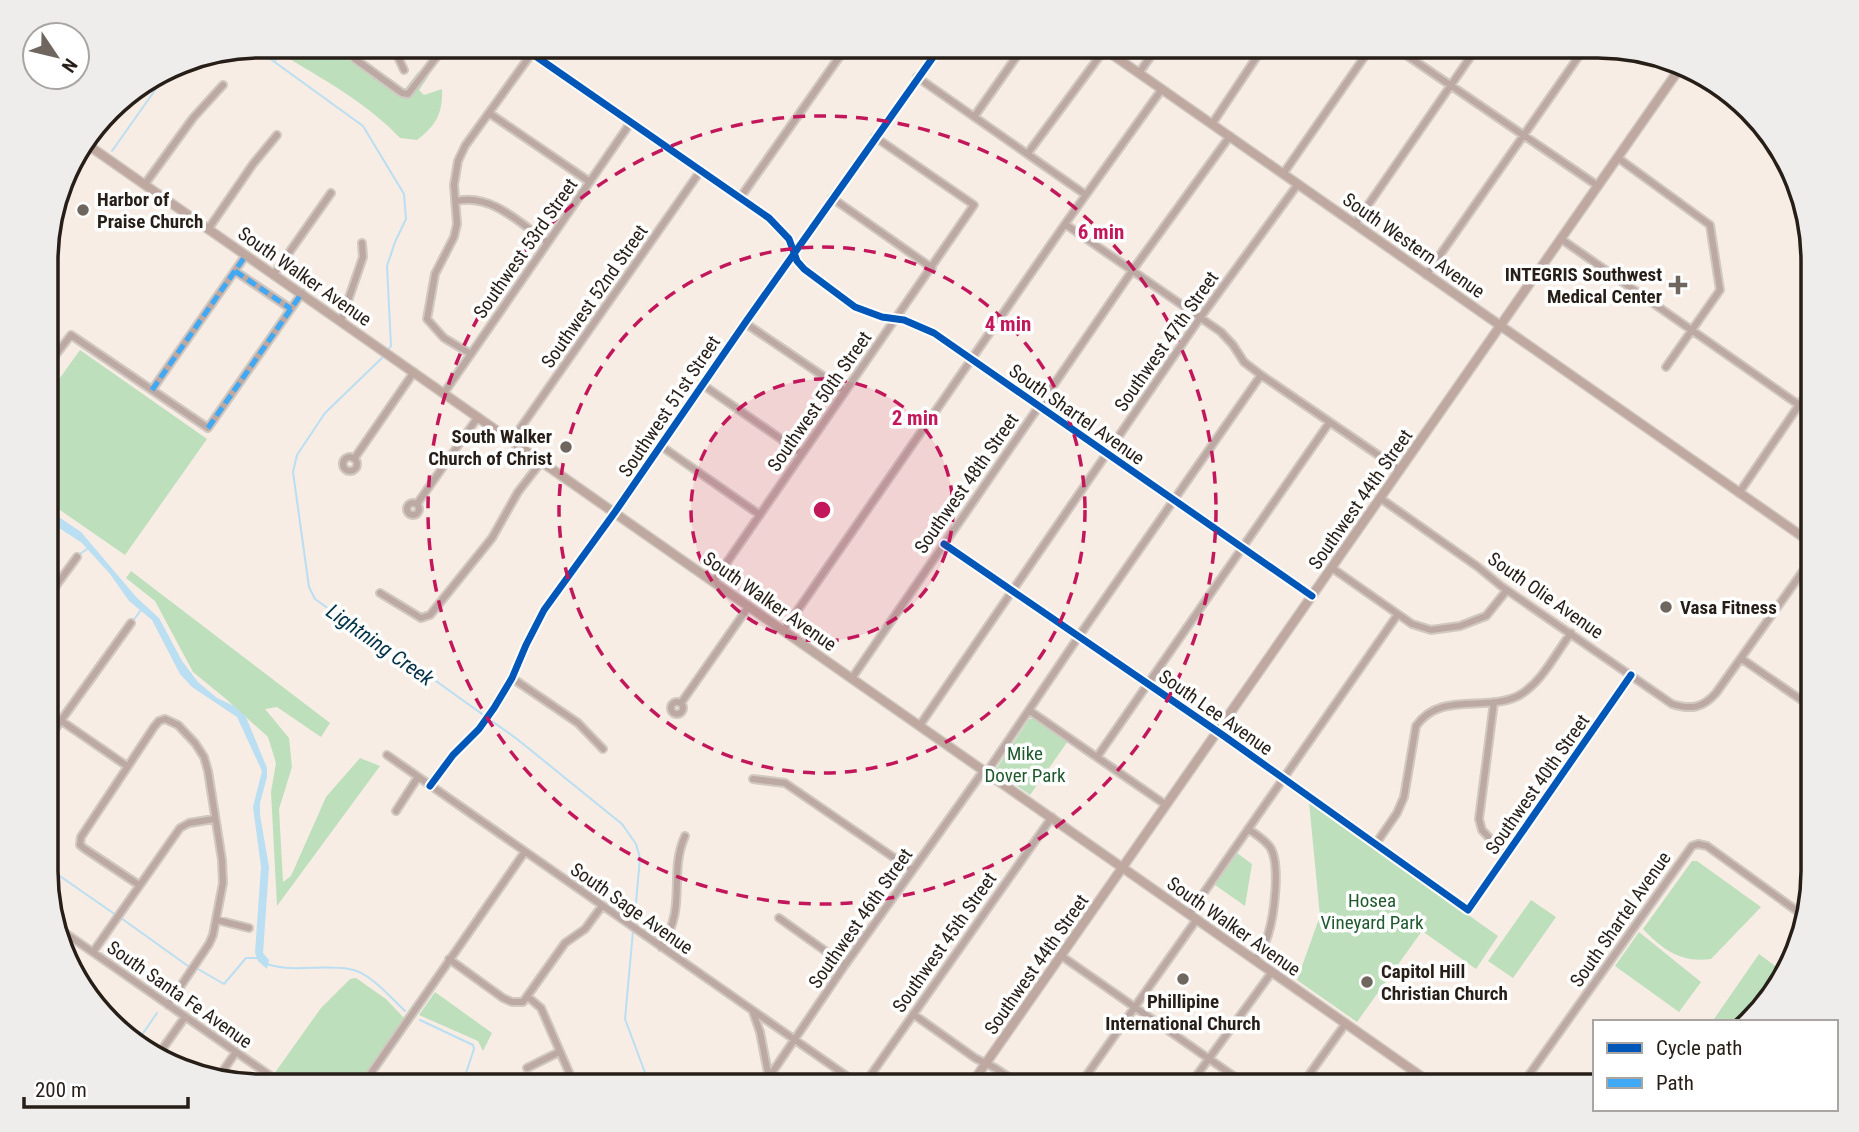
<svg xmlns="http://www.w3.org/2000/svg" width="1859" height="1132" viewBox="0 0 1859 1132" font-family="'Roboto Condensed',sans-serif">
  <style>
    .green { fill: #bddfbc }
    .water { fill: #badef2 }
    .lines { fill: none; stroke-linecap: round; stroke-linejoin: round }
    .stream { stroke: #badef2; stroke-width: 2 }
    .minor-casing { stroke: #d0c8c1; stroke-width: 10 }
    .major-casing { stroke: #d0c8c1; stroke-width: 11 }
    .minor { stroke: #bda9a3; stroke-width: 6 }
    .major { stroke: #bea89f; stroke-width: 8 }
    .quiet { stroke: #3fa9f5; stroke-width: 5; stroke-dasharray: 10 5; stroke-linecap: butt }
    .cycleway-casing { stroke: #fff; stroke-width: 11 }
    .cycleway { stroke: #0057b8; stroke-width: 7 }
    .ring { fill: none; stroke: #c2185b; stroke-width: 3.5; stroke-dasharray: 12 9 }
    .poi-dot { fill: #6f665f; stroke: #fff; stroke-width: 2.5 }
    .labels { text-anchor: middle; stroke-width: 7; stroke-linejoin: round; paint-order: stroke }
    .poi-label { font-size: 19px; font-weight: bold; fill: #261e17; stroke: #fff; text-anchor: start }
    .street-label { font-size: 19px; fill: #261e17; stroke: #fff }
    .park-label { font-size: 19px; fill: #20592f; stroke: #fff }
    .water-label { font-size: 21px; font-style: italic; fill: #013146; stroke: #fff }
    .rim { fill: none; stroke: #261e17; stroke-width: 3.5 }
    .centre { fill: #c2185b; stroke: #fff; stroke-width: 3.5 }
    .ring-label { font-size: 21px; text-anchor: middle; font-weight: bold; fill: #c2185b; stroke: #fff; stroke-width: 7; stroke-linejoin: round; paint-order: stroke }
  </style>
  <rect width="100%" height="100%" fill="#f7ede4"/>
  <path class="green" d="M294,46H357L364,60L405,89L418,72L428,77L419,90L424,95L442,89C443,113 436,126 417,140L400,138C368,104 329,83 290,59Z
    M80,350L207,439L125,555L47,501V396Z
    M131,571L330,723L321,737L277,707L265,709L289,738L292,767L279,809L283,882L291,876L326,797L360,758L380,766L277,906L271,792L276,763L268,737L226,699L193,672L155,601L126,578Z
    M1036,718L1068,741L1030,795L997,772L996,769L1029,719Z
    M1309,802L1498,936L1476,969L1422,931L1357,1022L1297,980L1320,916Z
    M1237,853L1252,864L1245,906L1215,885Z
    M1692,861H1697L1761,907L1711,959C1681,963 1663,950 1643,929Z
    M1531,900L1556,917L1513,978L1488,961Z
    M1639,932L1701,982L1679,1012L1615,966Z
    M1759,954L1786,974L1784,979L1742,1022H1712Z
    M356,978L386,999L405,1019L359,1086H292L274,1074L321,1008L350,979Z
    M435,992L492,1033L483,1051L478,1041L419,1015Z"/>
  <path class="water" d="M47,509L81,532L137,598L159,618L182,661L198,682L217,698L234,706L246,717L267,768V777L260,803V815L269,867L263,953L269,960L267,969L258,961L255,953L261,867L253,807L262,771L237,717L192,687L180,674L152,620L129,601L110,574L82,543L47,520Z"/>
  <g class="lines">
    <path class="stream" d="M254,47L363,126L404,194L406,219L395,242L387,266L391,346L387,351
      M275,61L287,46
      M112,151L172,66
      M384,356L325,413L297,455L293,472L309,587L315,599L371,639L408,661L517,739L622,824L636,844L640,858L634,925
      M77,556L87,549
      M132,622L141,610
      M47,872H54L116,915
      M121,918L188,966
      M633,931L625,1019L650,1086
      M267,964C294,973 322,964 349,969C370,972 390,997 405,1011
      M198,969L224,984L246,958H257
      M420,1020L473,1045L474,1049L466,1073V1076L483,1086
      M137,1042L157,1013"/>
    <defs>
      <path id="minor" d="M393,46L404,70
        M521,46L769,218L789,239L797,261L804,269L855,307L882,317L904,320L934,333L1312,596
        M1393,46L1598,186
        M355,59L402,93L408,94L445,46
        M1139,73L1158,46
        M1702,73L1712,80
        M917,77L1086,195
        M489,113L590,182
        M974,117L1024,46
        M1212,124L1264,46
        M1028,153L1105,49
        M1618,158L1710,225L1720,290L1666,367
        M1283,174L1372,46
        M145,184L193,118L223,85
        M740,198L847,46
        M832,198L932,268
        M457,201C491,193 521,224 547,242
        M1065,224L1221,332L1233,345L1244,362L1261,375L1400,470
        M1355,224L1478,46
        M209,228L253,164L277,135
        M1561,239L1799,405L1739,493
        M235,271L291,309
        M274,274L331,193
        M1426,275L1586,46
        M341,321L363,257L362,243
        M745,323L845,391
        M471,354L444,338L427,319L435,274L454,237L457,224L454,185L458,161L465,146L532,53
        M47,366L71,335L208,428L302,293
        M703,385L801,453
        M152,390L246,255
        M444,393L631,122
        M1799,405L1813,385
        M512,440L701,170
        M661,446L760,515
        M343 464a7 7 0 1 1 14 0a7 7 0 1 1-14 0Z
        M354,459L414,372
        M1380,498L1478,567L1501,586L1672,704C1691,710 1703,708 1716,693L1813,557
        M407 509a6 6 0 1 1 12 0a6 6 0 1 1-12 0Z
        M417,504L478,417
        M944,544L1224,736L1468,910L1631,675
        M1332,568L1412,624L1431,630L1460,626L1486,616L1507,590
        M714,581L974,205L875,137
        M380,593L421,618L430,615L492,538L518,492L542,461
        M47,598L77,557
        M784,630L1065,224L1162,89
        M1742,659L1813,708
        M512,678L578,723L603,749
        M852,678L1132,271L1230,136
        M671 708a6 6 0 1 1 12 0a6 6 0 1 1-12 0Z
        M1494,702L1479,819L1482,830L1506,856
        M681,703L749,606
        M47,711L127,766
        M1030,711L1166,805
        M920,725L1200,318L1298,184
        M47,740L131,623
        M387,755L861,1086
        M1097,757L1329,423
        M987,772L1079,636L1261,375
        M753,779L785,783L912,870
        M430,786L453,755L479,729L494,708L512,678L526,645L544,610L615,512L745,323L941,46
        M396,811L418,777
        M1248,829C1256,834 1264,839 1270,847C1281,864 1274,916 1268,935C1265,944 1260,952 1255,960
        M1375,845L1397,813L1404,797L1416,726C1440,691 1485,712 1518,696C1541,684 1556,653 1571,633
        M139,885L85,849L80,845L81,837L154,727L159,721L165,719L178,725L195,743L204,757L208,771L222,860L223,883L213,935L209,944L168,1005
        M1189,914L1398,614
        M779,918L845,965
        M217,920L249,928
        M58,928L285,1086
        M661,947C688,907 668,874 685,836
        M93,952L180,828L189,823L214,819
        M1060,955L1248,1086
        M449,959L503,998L512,1002H523L565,943L585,929L602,906
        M528,997L541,1008L575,1086
        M753,1012L760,1032L769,1078
        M913,1014L975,1058L995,1068L1022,1086
        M156,1058L185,1017
        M527,1068L559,1052
        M220,1075L236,1052
        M362,1086L524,853
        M763,1086L845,965L984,770
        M863,1086L1052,817
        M1079,1086L1197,919
        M1189,1086L1272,972
        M1301,1086L1346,1023
        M1409,1086L1418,1074
        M1521,1086L1692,846L1698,844L1707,846L1804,916"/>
      <path id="major" d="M1100,46L1813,544
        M85,143L1435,1086
        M970,1086L1680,68"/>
    </defs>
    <use href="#minor" class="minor-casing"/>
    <use href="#major" class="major-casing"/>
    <use href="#minor" class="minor"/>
    <use href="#major" class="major"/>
    <path class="quiet" d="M235,271L291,309
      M152,390L246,255
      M208,428L302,293"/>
    <defs>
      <path id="cycleway" d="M521,46L769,218L789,239L797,261L804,269L855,307L882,317L904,320L934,333L1312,596
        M944,544L1224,736L1468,910L1631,675
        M430,786L453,755L479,729L494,708L512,678L526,645L544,610L615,512L745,323L941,46"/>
    </defs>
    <use href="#cycleway" class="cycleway-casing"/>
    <use href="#cycleway" class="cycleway"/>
  </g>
  <circle cx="822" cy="510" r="131" fill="#c2185b" fill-opacity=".12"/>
  <g class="ring">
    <circle cx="822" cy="510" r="131"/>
    <circle cx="822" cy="510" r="263"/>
    <circle cx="822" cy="510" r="394"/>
  </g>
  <g class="poi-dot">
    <circle cx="83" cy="210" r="7"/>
    <path d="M1674.5 274.5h7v7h7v7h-7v7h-7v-7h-7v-7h7z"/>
    <circle cx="566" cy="447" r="7"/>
    <circle cx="1666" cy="607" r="7"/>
    <circle cx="1183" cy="979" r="7"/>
    <circle cx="1367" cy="982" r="7"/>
  </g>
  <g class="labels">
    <g class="poi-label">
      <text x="97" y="206">Harbor of<tspan x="97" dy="22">Praise Church</tspan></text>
      <text x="1662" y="281" text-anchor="end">INTEGRIS Southwest<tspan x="1662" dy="22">Medical Center</tspan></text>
      <text x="552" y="443" text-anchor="end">South Walker<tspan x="552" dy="22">Church of Christ</tspan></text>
      <text x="1680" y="614">Vasa Fitness</text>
      <text x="1381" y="978">Capitol Hill<tspan x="1381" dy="22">Christian Church</tspan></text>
      <text x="1183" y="1008" text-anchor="middle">Phillipine<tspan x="1183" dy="22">International Church</tspan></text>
    </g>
    <g class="street-label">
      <text transform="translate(1414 245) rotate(35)" y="7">South Western Avenue</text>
      <text transform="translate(525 248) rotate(-55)" y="7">Southwest 53rd Street</text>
      <text transform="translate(305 276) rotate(35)" y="7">South Walker Avenue</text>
      <text transform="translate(594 296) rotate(-55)" y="7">Southwest 52nd Street</text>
      <text transform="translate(1166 341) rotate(-55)" y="7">Southwest 47th Street</text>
      <text transform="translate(819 401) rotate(-55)" y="7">Southwest 50th Street</text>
      <text transform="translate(669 406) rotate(-56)" y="7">Southwest 51st Street</text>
      <text transform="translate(1077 414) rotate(35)" y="7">South Shartel Avenue</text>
      <text transform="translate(966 483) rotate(-55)" y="7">Southwest 48th Street</text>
      <text transform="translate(1360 499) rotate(-55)" y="7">Southwest 44th Street</text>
      <text transform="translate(1546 595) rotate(35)" y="7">South Olie Avenue</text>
      <text transform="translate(770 601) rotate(35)" y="7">South Walker Avenue</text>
      <text transform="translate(1216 712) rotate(35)" y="7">South Lee Avenue</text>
      <text transform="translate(1537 784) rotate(-55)" y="7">Southwest 40th Street</text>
      <text transform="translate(632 908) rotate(35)" y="7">South Sage Avenue</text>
      <text transform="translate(860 918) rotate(-55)" y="7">Southwest 46th Street</text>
      <text transform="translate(1620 919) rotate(-55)" y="7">South Shartel Avenue</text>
      <text transform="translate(1234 926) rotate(35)" y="7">South Walker Avenue</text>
      <text transform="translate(944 942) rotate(-55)" y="7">Southwest 45th Street</text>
      <text transform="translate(1036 964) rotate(-55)" y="7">Southwest 44th Street</text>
      <text transform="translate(180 994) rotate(35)" y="7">South Santa Fe Avenue</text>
    </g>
    <g class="park-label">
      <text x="1025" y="760">Mike<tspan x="1025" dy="22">Dover Park</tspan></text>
      <text x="1372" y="907">Hosea<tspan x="1372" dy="22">Vineyard Park</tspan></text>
    </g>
    <g class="water-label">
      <text transform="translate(380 645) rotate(35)" y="7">Lightning Creek</text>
    </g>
  </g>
  <path d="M0 0H1859V1132H0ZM261 58H1598A203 203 0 0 1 1801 261V871A203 203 0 0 1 1598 1074H261A203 203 0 0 1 58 871V261A203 203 0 0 1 261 58Z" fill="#eeedec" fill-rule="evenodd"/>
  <path class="rim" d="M261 58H1598A203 203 0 0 1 1801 261V871A203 203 0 0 1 1598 1074H261A203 203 0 0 1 58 871V261A203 203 0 0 1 261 58Z"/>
  <circle cx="822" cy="510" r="10" class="centre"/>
  <g class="ring-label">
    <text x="1101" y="239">6 min</text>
    <text x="1008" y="331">4 min</text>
    <text x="915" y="425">2 min</text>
  </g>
  <rect x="1593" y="1020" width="245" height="91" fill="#ffffff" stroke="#a8a5a2" stroke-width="2"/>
  <rect x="1607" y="1043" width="35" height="10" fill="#0057b8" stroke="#a8a5a2" stroke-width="2"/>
  <text x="1656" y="1055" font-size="21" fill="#261e17">Cycle path</text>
  <rect x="1607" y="1078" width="35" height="10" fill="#3fa9f5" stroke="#a8a5a2" stroke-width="2"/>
  <text x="1656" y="1090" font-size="21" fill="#261e17">Path</text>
  <g transform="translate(56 56) rotate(125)"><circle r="33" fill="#ffffff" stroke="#a8a5a2" stroke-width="2"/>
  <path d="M0-5L12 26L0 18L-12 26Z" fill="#6f665f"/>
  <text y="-10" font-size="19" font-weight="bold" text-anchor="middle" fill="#261e17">N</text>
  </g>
  <path d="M24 1097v10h164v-10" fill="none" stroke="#261e17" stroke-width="3.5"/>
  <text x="35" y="1097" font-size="21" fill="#261e17" stroke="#ffffff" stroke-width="5" paint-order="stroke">200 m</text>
</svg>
